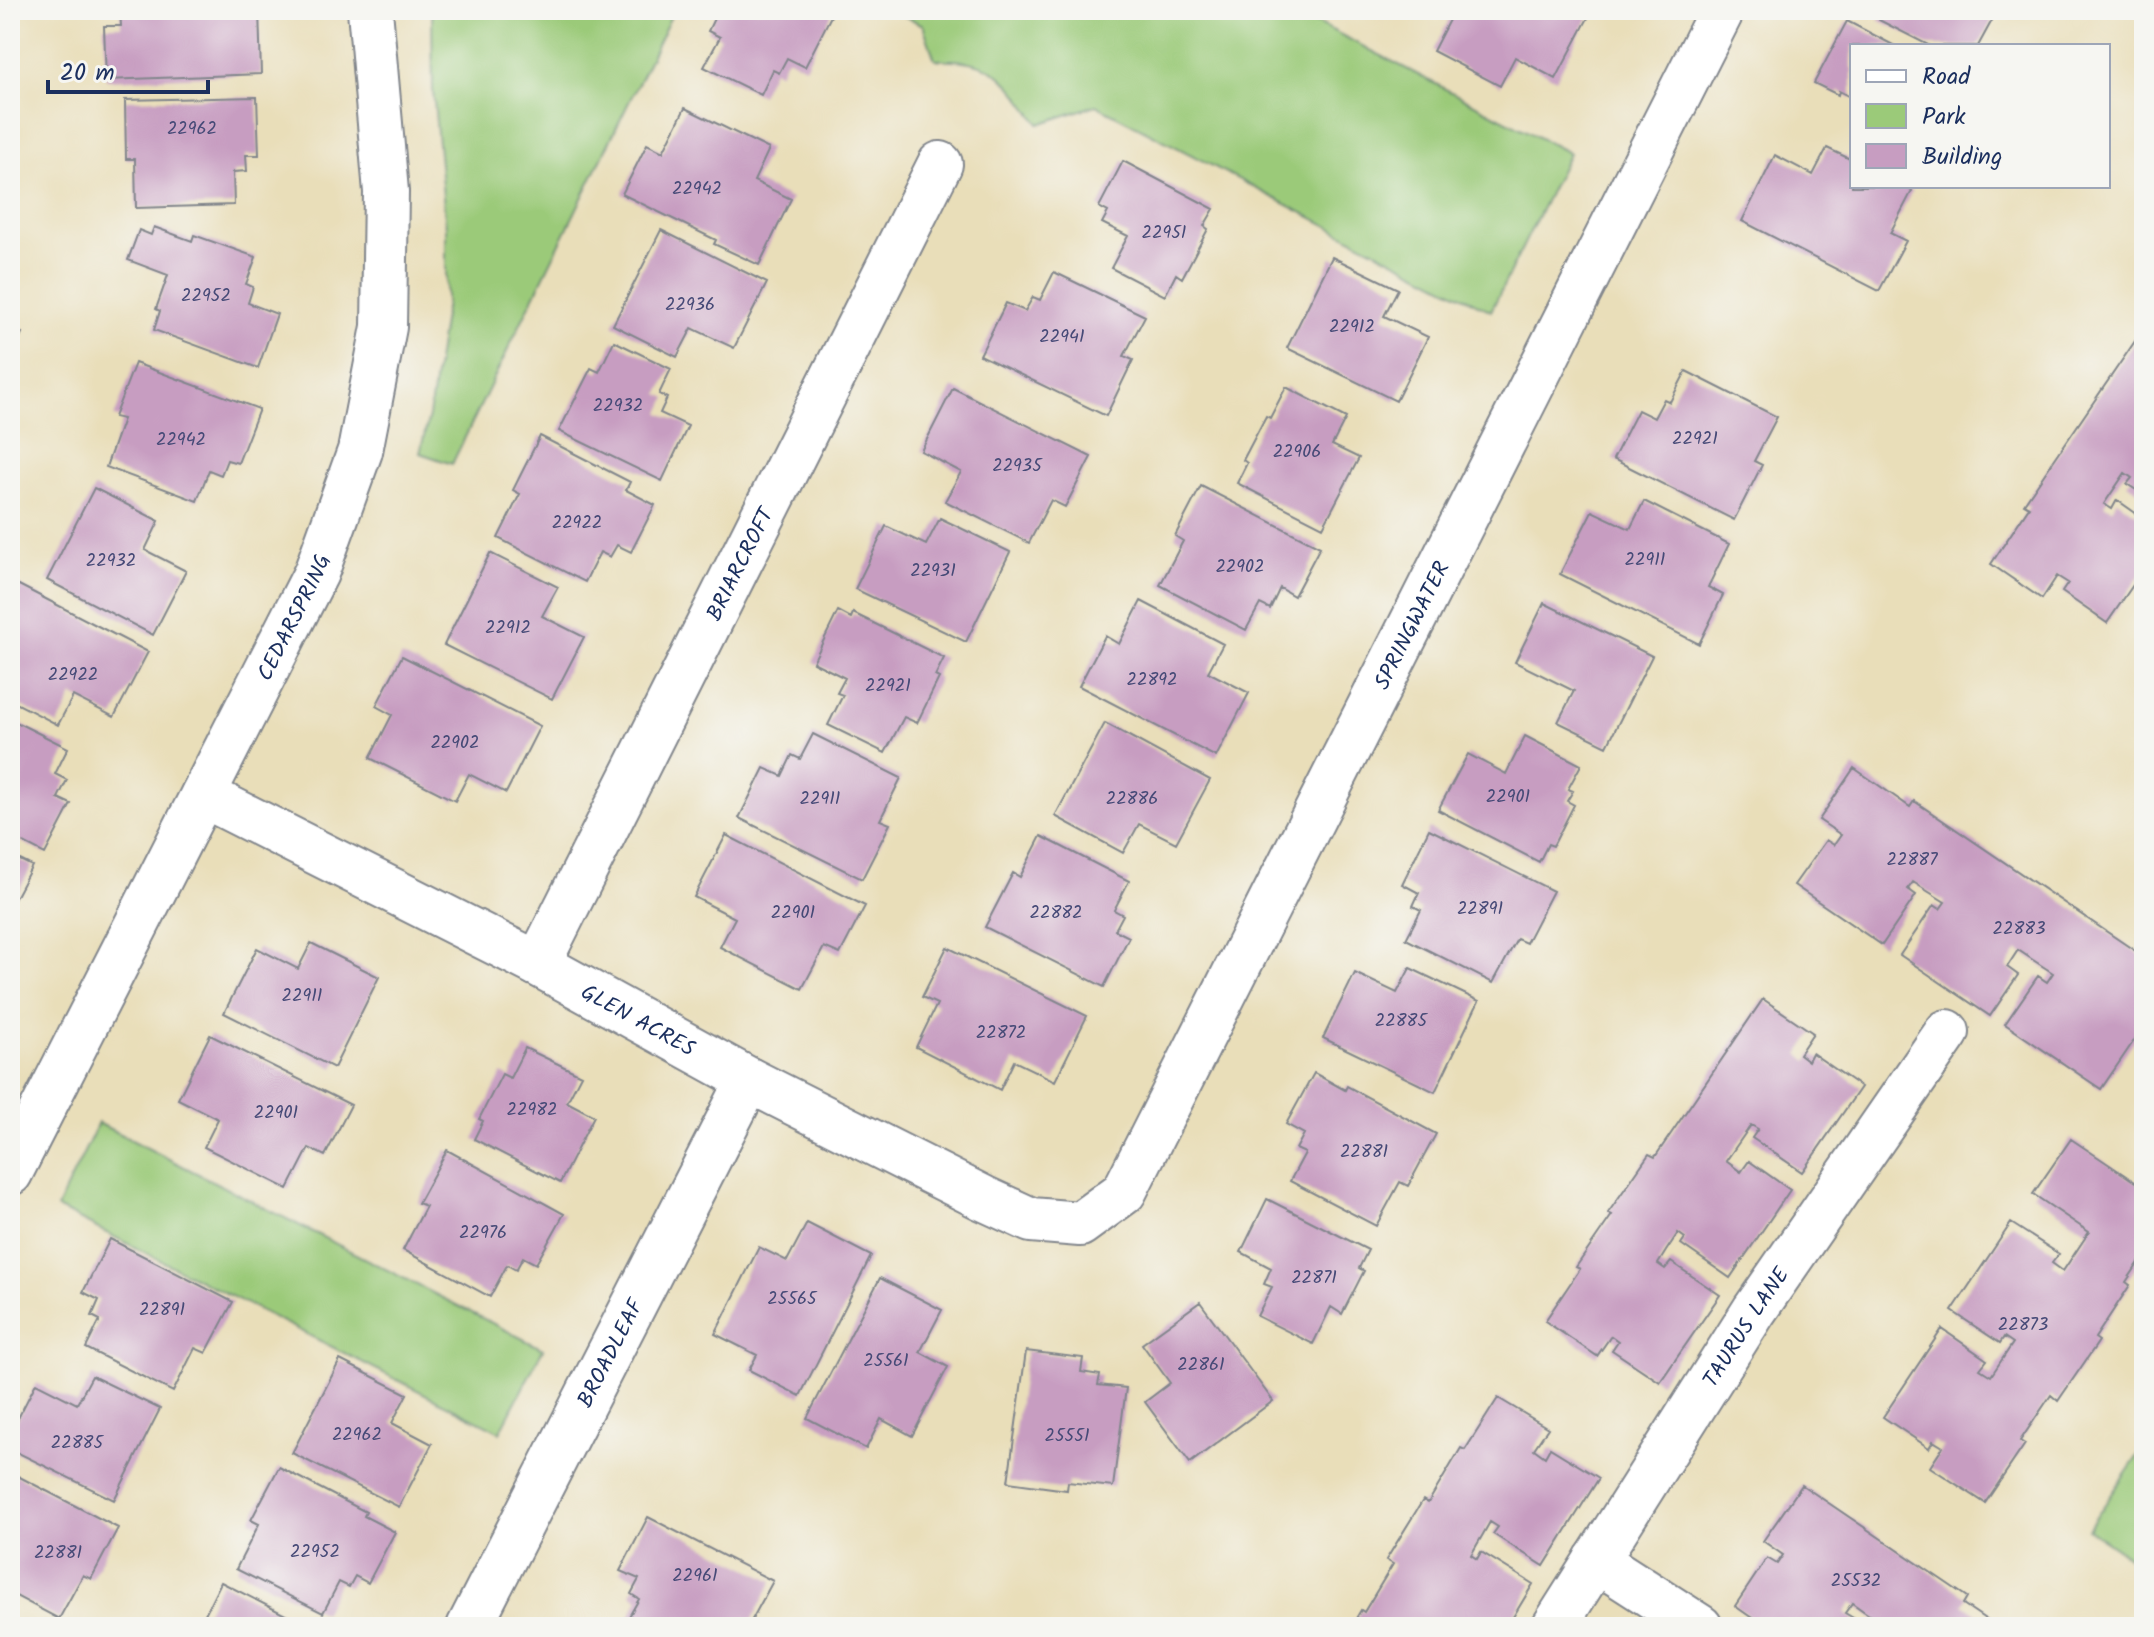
<svg xmlns="http://www.w3.org/2000/svg" width="2154" height="1637" viewBox="0 0 2154 1637" font-family="Kalam,sans-serif">
  <style>
    .green { fill: #9bca79; stroke: #5b7c6c; stroke-width: 2 }
    .building { fill: #c79dc1 }
    .lines { fill: none; stroke-linecap: round; stroke-linejoin: round }
    .minor-casing { stroke: #82868c; stroke-width: 48 }
    .minor { stroke: #fff; stroke-width: 44 }
    .labels { text-anchor: middle; stroke-width: 8; stroke-linejoin: round; paint-order: stroke }
    .number-label { font-size: 18px; fill: #464a77 }
    .street-label { font-size: 22px; fill: #1b2f5e; stroke: #f6f6f2 }
  </style>
  <rect width="100%" height="100%" fill="#f6f6f2"/>
  <filter id="ink" filterUnits="userSpaceOnUse"><feTurbulence type="fractalNoise" baseFrequency=".0125" numOctaves="2"/><feDisplacementMap in="SourceGraphic" scale="16" xChannelSelector="R" yChannelSelector="G"/><feConvolveMatrix kernelMatrix="1 2 1 2 8 2 1 2 1" color-interpolation-filters="sRGB"/></filter>
  <filter id="wash" filterUnits="userSpaceOnUse"><feTurbulence type="fractalNoise" baseFrequency=".006" numOctaves="4" result="noise"/><feDisplacementMap in="SourceGraphic" scale="32" xChannelSelector="R" yChannelSelector="G"/><feGaussianBlur stdDeviation="1.8" result="paint"/><feColorMatrix in="noise" values="0 0 0 0 0 0 0 0 0 0 0 0 0 0 0 0 0 1.4 0 .05"/><feComposite in="paint" operator="in"/></filter>
  <g filter="url(#wash)">
    <rect width="100%" height="100%" fill="#e9deb9"/>
    <path class="green" d="M432,10H674L452,464L420,453L429,416L446,302V228L433,91Z
      M893,10H1293L1569,153L1491,311L1096,105L1039,124C1007,79 995,57 935,60L923,25Z
      M98,1123L543,1349L500,1432L57,1208Z
      M2144,1447V1567L2088,1529Z"/>
    <g id="blocks">
      <path class="building" d="M120,10H259L261,74L106,80L104,26H121Z
        M718,10H824L832,14L805,67L787,58L779,73L773,70L761,95L704,67L720,37L708,31Z
        M1454,10H1572L1588,18L1556,79L1515,57L1500,86L1433,51Z
        M1869,10H1991L1996,13L1978,46H1930L1879,20L1881,16Z
        M1847,21L1895,46H1852V98L1839,91L1838,95L1814,83Z
        M257,97L259,155H246L247,171L233,172L234,205L136,208L135,159H126L125,100Z
        M685,108L769,149L754,181L791,199L759,265L714,244L716,240L622,194L647,144L663,152Z
        M1827,148L1852,160V186H1903L1912,191L1890,233L1906,241L1879,291L1742,221L1775,155L1813,175Z
        M1123,161L1214,209L1204,226L1208,229L1182,278L1176,274L1165,296L1111,268L1128,236L1102,223L1108,212L1099,207Z
        M154,227L192,241L194,235L256,257L246,284L253,287L248,303L277,314L258,368L154,330L160,311L156,309L168,275L128,260L139,230L151,235Z
        M661,230L767,283L734,348L692,328L677,357L613,325Z
        M1332,257L1398,289L1384,316L1428,337L1396,401L1287,348Z
        M1054,272L1145,316L1124,356L1133,360L1106,416L980,355L1006,303L1025,311L1033,297L1040,300Z
        M10,327L22,333L10,358Z
        M2144,328V495L2127,484L2132,478L2125,473L2104,504L2112,509L2117,500L2144,519V569L2107,623L2062,592L2068,583L2057,576L2042,599L1991,564L2029,507L2024,504Z
        M614,341L671,369L659,394L667,398L660,413L688,426L662,481L559,431L591,368L599,372Z
        M135,363L259,409L238,463L227,460L221,475L209,470L197,501L106,467L123,419L114,417Z
        M1686,371L1777,417L1754,461L1762,465L1734,520L1613,459L1638,410L1654,418L1664,399L1670,402Z
        M1286,387L1346,418L1332,445L1359,458L1323,527L1237,483L1247,463L1243,460L1266,416L1270,418Z
        M953,388L1091,457L1065,507L1051,500L1029,543L945,501L961,472L921,451Z
        M540,436L630,482L626,490L655,505L631,552L617,545L610,557L600,552L585,582L498,538L520,494L513,490Z
        M1201,486L1320,547L1294,596L1280,588L1270,609L1260,604L1246,630L1160,585L1183,541L1175,536Z
        M94,488L159,521L145,550L186,571L153,635L47,580Z
        M1644,501L1729,544L1708,587L1723,595L1699,644L1560,574L1592,511L1630,529Z
        M940,518L1010,552L966,642L855,589L886,526L926,545Z
        M490,553L558,587L542,616L584,637L552,699L444,645Z
        M15,583L148,652L114,717L73,696L58,725L10,700V593Z
        M1141,601L1223,644L1208,672L1249,693L1216,757L1079,686L1105,636L1119,644Z
        M1544,603L1652,656L1607,746L1558,722L1574,691L1515,662Z
        M838,611L851,618L853,613L944,658L935,676L939,678L917,723L904,717L885,753L828,725L843,695L837,693L845,678L813,662Z
        M402,656L540,726L506,793L469,774L455,801L370,758L392,715L376,706Z
        M10,719L68,748L55,774L67,780L58,798L71,804L45,854L10,836Z
        M1105,723L1210,780L1176,843L1139,824L1123,853L1055,816Z
        M813,734L901,778L880,820L890,824L862,879L739,818L764,768L782,776L792,755L800,759Z
        M1525,736L1581,765L1568,789L1573,791L1567,801L1574,805L1553,846L1548,844L1539,862L1438,810L1468,754L1506,774Z
        M1854,768L1910,807L1914,801L2144,957V1026L2101,1089L2005,1024L2038,976L2047,982L2053,973L2033,960L2018,950L2007,967L2018,975L1990,1016L1900,955L1934,905L1940,909L1945,902L1913,882L1908,889L1916,895L1882,945L1794,885L1826,840L1834,845L1841,835L1819,820Z
        M1429,829L1553,891L1526,943L1517,939L1493,983L1406,939L1421,910L1413,906L1419,893L1402,884Z
        M726,835L865,906L840,954L824,947L802,989L720,947L735,918L694,897Z
        M1041,836L1129,881L1114,910L1123,915L1115,930L1129,937L1104,987L985,927L1013,873L1020,877Z
        M10,855L32,866L10,907Z
        M311,943L379,977L334,1068L224,1013L257,948L298,969Z
        M947,947L1087,1016L1055,1081L1014,1061L1000,1090L916,1047L937,1004L922,997Z
        M1410,968L1479,1001L1435,1092L1323,1038L1355,973L1397,993Z
        M1763,999L1813,1033L1799,1054L1808,1061L1812,1053L1861,1087L1802,1172L1752,1138L1758,1129L1751,1125L1726,1161L1741,1172L1749,1161L1790,1190L1730,1278L1681,1244L1685,1238L1678,1233L1666,1251L1658,1264L1665,1269L1671,1262L1720,1295L1660,1382L1612,1350L1618,1341L1611,1336L1597,1356L1545,1321L1580,1269L1576,1267L1612,1215L1608,1213L1649,1154L1655,1157Z
        M210,1035L351,1105L325,1156L309,1148L288,1189L204,1147L218,1119L178,1099Z
        M525,1048L581,1075L567,1102L594,1116L560,1183L474,1139L483,1121L479,1119L502,1074L510,1078Z
        M1314,1073L1345,1090L1347,1086L1436,1134L1408,1186L1400,1182L1376,1226L1290,1181L1305,1153L1296,1149L1304,1134L1286,1124Z
        M2071,1139L2144,1188V1255L2126,1282L2130,1285L2095,1338L2099,1341L2058,1401L2051,1395L2020,1441L2025,1444L1985,1503L1930,1467L1943,1447L1933,1441L1929,1448L1883,1417L1942,1329L1987,1360L1980,1369L1991,1376L2013,1343L2004,1337L2000,1343L1952,1311L2011,1223L2059,1254L2052,1263L2063,1271L2089,1232L2033,1194Z
        M447,1150L564,1214L536,1264L523,1257L516,1270L507,1265L490,1297L403,1250L426,1206L418,1203Z
        M1267,1199L1368,1250L1359,1268L1364,1271L1342,1314L1331,1307L1313,1344L1257,1316L1272,1287L1264,1284L1271,1268L1241,1252Z
        M807,1223L871,1256L800,1396L749,1370L757,1355L715,1334L759,1247L787,1261Z
        M110,1239L233,1302L206,1353L195,1348L173,1392L86,1348L100,1320L92,1316L99,1300L83,1292Z
        M880,1278L942,1310L920,1352L948,1367L912,1436L881,1419L866,1449L807,1418Z
        M1200,1302L1273,1401L1190,1463L1145,1402L1170,1383L1142,1344Z
        M1026,1351L1083,1358L1081,1372L1100,1375L1098,1385L1126,1388L1113,1487L1068,1482L1067,1490L1008,1482Z
        M340,1360L407,1394L392,1423L432,1444L399,1507L292,1453Z
        M92,1376L160,1409L114,1500L10,1449V1434L36,1383L77,1404Z
        M1498,1398L1548,1428L1534,1449L1545,1457L1550,1448L1599,1478L1544,1566L1493,1534L1498,1527L1490,1522L1482,1536L1471,1555L1477,1559L1481,1552L1533,1584L1507,1627H1351L1361,1610L1364,1612L1393,1564L1386,1560L1423,1500L1428,1503L1461,1448L1465,1450Z
        M279,1467L366,1512L364,1516L395,1532L368,1583L355,1576L349,1587L339,1582L323,1613L236,1569L259,1524L251,1520Z
        M10,1472L118,1528L91,1579L83,1575L59,1619L10,1593Z
        M1802,1485L1967,1597L1963,1604L1997,1627H1886L1852,1603L1845,1613L1855,1619L1850,1627H1765L1735,1606L1767,1558L1777,1564L1783,1555L1763,1541Z
        M648,1517L773,1581L748,1627H623L639,1599L631,1594L639,1579L620,1571Z
        M221,1582L309,1627H189L194,1618L201,1622Z"/>
    </g>
  </g>
  <g filter="url(#ink)">
    <use href="#blocks" fill-opacity="0" stroke="#82868c" stroke-width="2"/>
    <g class="lines">
      <defs>
        <g id="minor">
          <path id="s1" d="M203,795L538,964L749,1080L983,1198L1031,1220L1080,1224L1124,1192L1722,10"/>
          <path id="s2" d="M538,964L940,164"/>
          <path id="s3" d="M10,1173L316,573L360,451L384,327L386,192L370,10"/>
          <path d="M1596,1560L1700,1627"/>
          <path id="s4" d="M469,1627L749,1080"/>
          <path id="s5" d="M1554,1627L1754,1311L1947,1032"/>
        </g>
      </defs>
      <use href="#minor" class="minor-casing"/>
      <use href="#minor" class="minor"/>
    </g>
  </g>
  <g class="labels">
    <g class="number-label">
      <text x="192" y="134">22962</text>
      <text x="697" y="194">22942</text>
      <text x="1164" y="238">22951</text>
      <text x="206" y="301">22952</text>
      <text x="690" y="310">22936</text>
      <text x="1352" y="332">22912</text>
      <text x="1062" y="342">22941</text>
      <text x="618" y="411">22932</text>
      <text x="1695" y="444">22921</text>
      <text x="181" y="445">22942</text>
      <text x="1297" y="457">22906</text>
      <text x="1017" y="471">22935</text>
      <text x="577" y="528">22922</text>
      <text x="1645" y="565">22911</text>
      <text x="111" y="566">22932</text>
      <text x="1240" y="572">22902</text>
      <text x="933" y="576">22931</text>
      <text x="508" y="633">22912</text>
      <text x="73" y="680">22922</text>
      <text x="1152" y="685">22892</text>
      <text x="888" y="691">22921</text>
      <text x="455" y="748">22902</text>
      <text x="1508" y="802">22901</text>
      <text x="820" y="804">22911</text>
      <text x="1132" y="804">22886</text>
      <text x="1912" y="865">22887</text>
      <text x="1480" y="914">22891</text>
      <text x="793" y="918">22901</text>
      <text x="1056" y="918">22882</text>
      <text x="2019" y="934">22883</text>
      <text x="302" y="1001">22911</text>
      <text x="1401" y="1026">22885</text>
      <text x="1001" y="1038">22872</text>
      <text x="532" y="1115">22982</text>
      <text x="276" y="1118">22901</text>
      <text x="1364" y="1157">22881</text>
      <text x="483" y="1238">22976</text>
      <text x="1314" y="1283">22871</text>
      <text x="792" y="1304">25565</text>
      <text x="162" y="1315">22891</text>
      <text x="2023" y="1330">22873</text>
      <text x="886" y="1366">25561</text>
      <text x="1201" y="1370">22861</text>
      <text x="357" y="1440">22962</text>
      <text x="1067" y="1441">25551</text>
      <text x="77" y="1448">22885</text>
      <text x="315" y="1557">22952</text>
      <text x="58" y="1558">22881</text>
      <text x="695" y="1581">22961</text>
      <text x="1856" y="1586">25532</text>
    </g>
    <g class="street-label">
      <text dy="8" stroke="none"><textPath href="#s2" startOffset="448">BRIARCROFT</textPath></text>
      <text dy="8" stroke="none"><textPath href="#s3" startOffset="624">CEDARSPRING</textPath></text>
      <text dy="8" stroke="none"><textPath href="#s1" startOffset="1670">SPRINGWATER</textPath></text>
      <text dy="8" stroke="none"><textPath href="#s1" startOffset="490">GLEN ACRES</textPath></text>
      <text dy="8" stroke="none"><textPath href="#s5" startOffset="356">TAURUS LANE</textPath></text>
      <text dy="8" stroke="none"><textPath href="#s4" startOffset="308">BROADLEAF</textPath></text>
    </g>
  </g>
  <rect width="2154" height="1637" fill="none" stroke="#f6f6f2" stroke-width="40"/>
  <rect x="1850" y="44" width="260" height="144" fill="#f6f6f2" stroke="#9ea6b7" stroke-width="2"/>
  <rect x="1866" y="70" width="40" height="12" fill="#ffffff" stroke="#9ea6b7" stroke-width="2"/>
  <text x="1922" y="84" font-size="24" fill="#1b2f5e">Road</text>
  <rect x="1866" y="104" width="40" height="24" fill="#9bca79" stroke="#9ea6b7" stroke-width="2"/>
  <text x="1922" y="124" font-size="24" fill="#1b2f5e">Park</text>
  <rect x="1866" y="144" width="40" height="24" fill="#c79dc1" stroke="#9ea6b7" stroke-width="2"/>
  <text x="1922" y="164" font-size="24" fill="#1b2f5e">Building</text>
  <path d="M48 80v12h160v-12" fill="none" stroke="#1b2f5e" stroke-width="4"/>
  <text x="60" y="80" font-size="24" fill="#1b2f5e" stroke="#f6f6f2" stroke-width="6" paint-order="stroke">20 m</text>
</svg>
